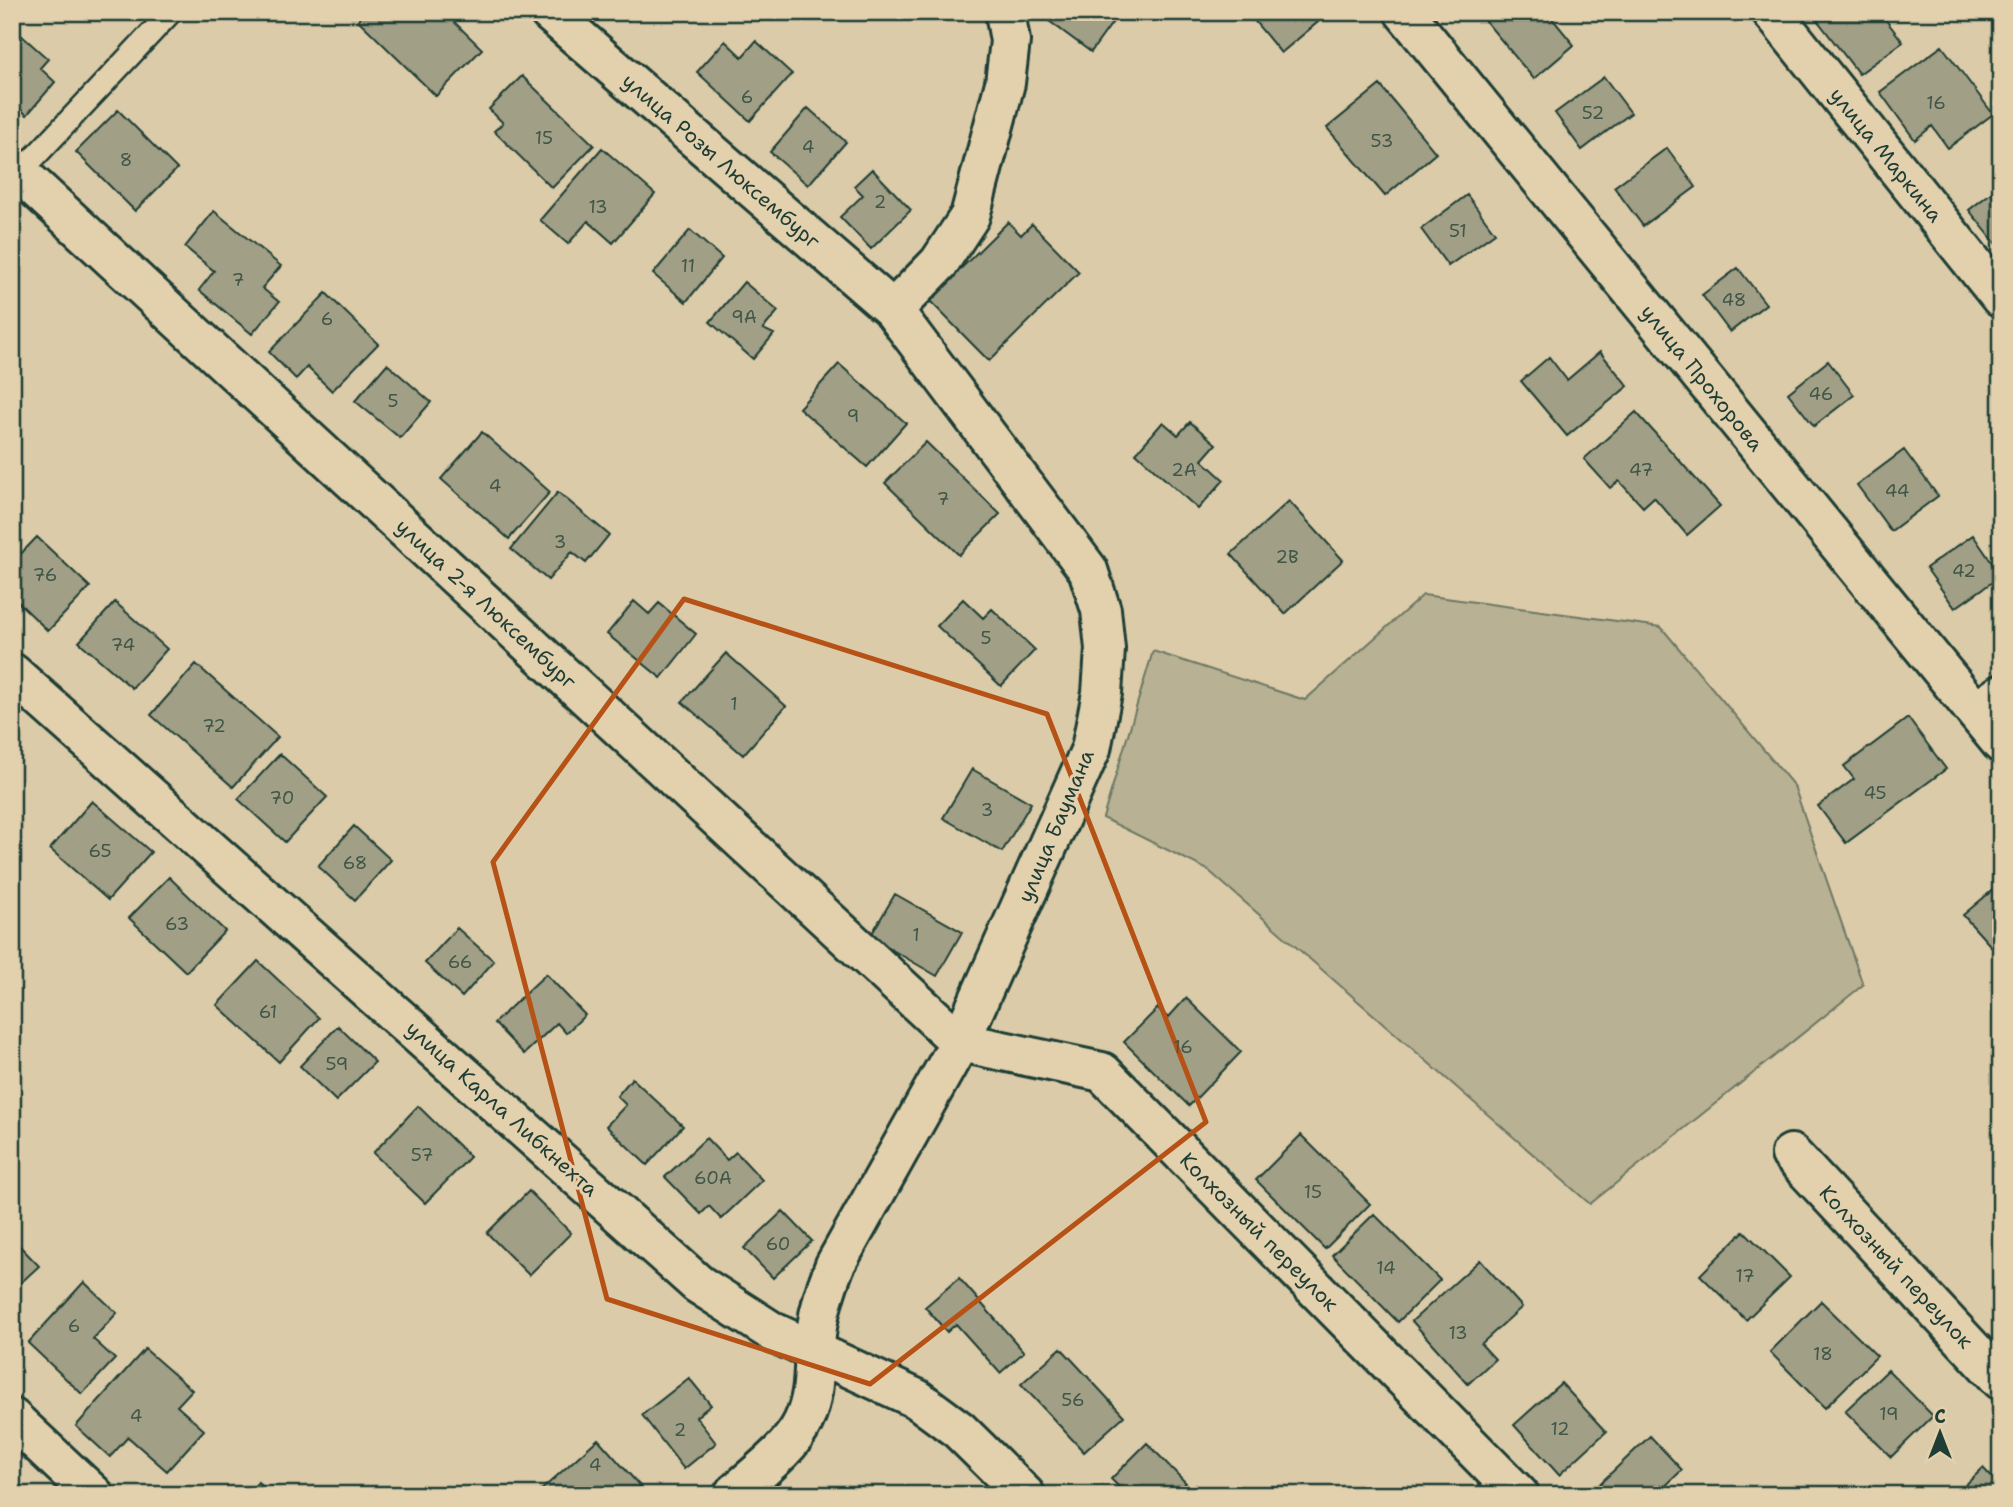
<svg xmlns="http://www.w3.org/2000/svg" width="2013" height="1507" viewBox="0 0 2013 1507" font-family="'Shantell Sans',sans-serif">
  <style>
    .green { fill: #b8b194; stroke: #6c7764; stroke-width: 2 }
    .building { fill: #a19f85; stroke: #1f3d34; stroke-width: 2 }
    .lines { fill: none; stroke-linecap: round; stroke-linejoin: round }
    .lane-casing { stroke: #1f3d34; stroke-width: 26 }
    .street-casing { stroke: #1f3d34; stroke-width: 44 }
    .primary-casing { stroke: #1f3d34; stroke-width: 44 }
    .lane { stroke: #e3d1ae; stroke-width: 21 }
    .street { stroke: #e3d1ae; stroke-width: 38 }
    .primary { stroke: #e3d1ae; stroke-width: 38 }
    .marked { fill: none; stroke: #b65216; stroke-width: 5; stroke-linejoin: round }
    .labels { text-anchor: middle; stroke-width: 6; stroke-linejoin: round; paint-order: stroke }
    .number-label { font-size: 18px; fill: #405648 }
    .street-label { font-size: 21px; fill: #1f3d34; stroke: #e3d1ae }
  </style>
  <rect width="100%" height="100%" fill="#dbcba9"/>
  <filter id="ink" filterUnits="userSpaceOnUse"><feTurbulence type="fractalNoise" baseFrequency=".0143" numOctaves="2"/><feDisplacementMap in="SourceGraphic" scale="14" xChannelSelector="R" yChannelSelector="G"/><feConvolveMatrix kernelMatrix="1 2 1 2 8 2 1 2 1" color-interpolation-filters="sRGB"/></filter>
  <g filter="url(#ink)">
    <path class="green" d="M1423,595L1661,627L1794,786L1863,985L1590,1204L1208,870L1103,818L1153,651L1305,700Z"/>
    <path class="building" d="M365,12H444L482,49L436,96L358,20Z
      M620,12H635L628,20Z
      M1049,12H1120L1091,52L1045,18Z
      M1247,12H1310L1318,22L1281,53Z
      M1487,12H1547L1574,45L1534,79L1482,17Z
      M1811,12H1894L1885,19L1903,42L1859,74Z
      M12,27L48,59L40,68L55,82L27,115L12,102Z
      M725,41L742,57L756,41L792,74L750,121L697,72Z
      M1942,46L1993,114L1948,148L1932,126L1915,140L1880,92Z
      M522,76L594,145L552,188L494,131L503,123L489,109Z
      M1604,77L1631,113L1582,150L1555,113Z
      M1380,85L1436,153L1385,196L1327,128Z
      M808,108L846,142L808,185L770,152Z
      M118,110L177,169L135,211L76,152Z
      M602,148L655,194L613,243L588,221L568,244L540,220Z
      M1667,148L1696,187L1643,226L1614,187Z
      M872,169L911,210L871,249L840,217L863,195L854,186Z
      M2001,185V250L1969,210Z
      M1467,195L1495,233L1448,266L1421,229Z
      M214,211L281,266L262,288L279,302L252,334L199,290L214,271L185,247Z
      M1008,222L1021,235L1032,224L1079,272L989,361L929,300Z
      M690,230L722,258L686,302L653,274Z
      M1738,268L1766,304L1730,332L1702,295Z
      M744,282L778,311L763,329L774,334L753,359L710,322Z
      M326,293L378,344L332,391L307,367L296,379L269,352Z
      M1600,352L1628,386L1567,436L1521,381L1549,357L1567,380Z
      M1828,361L1854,395L1814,426L1788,393Z
      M387,364L431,402L400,438L355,401Z
      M839,364L906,423L867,467L799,408Z
      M1636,412L1720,506L1687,535L1654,497L1643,507L1619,481L1610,488L1584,459Z
      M1163,422L1178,435L1190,422L1216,444L1202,460L1224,480L1198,509L1136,453Z
      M482,432L550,492L509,539L441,479Z
      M926,442L1000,514L959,555L885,483Z
      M1904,450L1938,496L1891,531L1857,485Z
      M558,492L609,535L586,563L572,552L548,580L511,549Z
      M1289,501L1343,560L1285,614L1231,554Z
      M1973,535L2001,576L1955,608L1926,568Z
      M37,537L90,587L48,631L12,596V563Z
      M963,599L983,618L992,609L1035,650L1001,686L937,626Z
      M634,601L649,614L659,603L696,634L661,678L607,634Z
      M115,602L167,649L132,688L79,642Z
      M726,653L786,706L743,755L682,702Z
      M196,664L278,737L233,787L151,715Z
      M1908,718L1946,769L1846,843L1818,806L1854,779L1844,766Z
      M280,754L327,797L285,842L238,799Z
      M972,769L1031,803L1002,852L943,818Z
      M92,801L151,852L108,900L50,849Z
      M354,826L391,860L355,900L318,866Z
      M169,877L225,931L186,972L129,918Z
      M2001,883V947L1996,952L1963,915Z
      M895,894L962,932L937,976L870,937Z
      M457,928L494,961L462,997L425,963Z
      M258,961L319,1018L279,1062L217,1005Z
      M546,974L585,1015L566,1033L557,1023L524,1054L494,1023Z
      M1186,998L1241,1052L1189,1106L1124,1042L1158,1008L1168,1018Z
      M338,1026L375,1062L336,1101L300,1066Z
      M632,1078L683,1126L647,1165L606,1126L626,1105L617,1096Z
      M418,1106L470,1157L425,1203L373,1153Z
      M1301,1135L1370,1204L1325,1249L1256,1180Z
      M706,1138L727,1160L736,1152L762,1180L721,1219L709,1206L701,1214L665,1177Z
      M529,1191L571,1233L529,1275L487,1233Z
      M783,1211L812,1241L773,1278L744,1248Z
      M1374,1214L1440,1280L1398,1322L1332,1255Z
      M1744,1231L1790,1277L1746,1320L1700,1275Z
      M12,1238L39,1266L12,1291Z
      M1480,1260L1522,1307L1481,1344L1495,1359L1468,1384L1412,1321Z
      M959,1278L1024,1352L1000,1373L956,1324L947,1332L925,1307Z
      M84,1282L117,1313L93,1339L115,1359L82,1394L28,1343Z
      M1821,1301L1877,1356L1825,1408L1770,1352Z
      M1061,1348L1124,1416L1084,1452L1021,1384Z
      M145,1349L192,1390L177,1406L204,1430L167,1471L128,1437L110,1457L76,1426Z
      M1888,1370L1933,1416L1891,1457L1845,1411Z
      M689,1378L711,1405L696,1417L716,1443L684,1469L642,1415Z
      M1561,1383L1606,1432L1559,1475L1514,1425Z
      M1650,1436L1682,1470L1656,1495H1588Z
      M598,1439L648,1495H542L539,1492Z
      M1147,1443L1186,1483L1174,1495H1127L1111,1479Z
      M1983,1468L2001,1487V1495H1955Z
      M12,1480L27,1495H12Z
      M258,1482L272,1495H247Z
      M1195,1485L1204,1495H1184Z"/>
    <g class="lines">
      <defs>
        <path id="lane" d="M14,179L171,12"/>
        <path id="street" d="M549,12L893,310
          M1772,12L2001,298
          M12,166L960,1042L1102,1072L1519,1495
          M12,673L698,1284L773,1332L917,1399L959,1430L1025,1495
          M1976,712L2001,694
          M1791,1154L2001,1380
          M12,1418L94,1495
          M733,1495C755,1474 790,1450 803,1422C818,1391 812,1359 817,1327C820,1305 827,1285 835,1265L960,1042L1091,749L1102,693L1105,649L1101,610L1088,570L893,310L939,263L970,216L1005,83L1010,41L1005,12"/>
        <path id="primary" d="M1404,12L2001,743"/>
      </defs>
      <use href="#lane" class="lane-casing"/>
      <use href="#street" class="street-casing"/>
      <use href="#primary" class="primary-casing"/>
      <use href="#lane" class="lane"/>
      <use href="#street" class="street"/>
      <use href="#primary" class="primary"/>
    </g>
  </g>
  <path class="marked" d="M684,599L1047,714L1206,1122L870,1384L607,1299L493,862Z"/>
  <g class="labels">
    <g class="number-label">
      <text x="747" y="103">6</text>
      <text x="1936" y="109">16</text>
      <text x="1593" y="119">52</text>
      <text x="544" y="144">15</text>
      <text x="1382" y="147">53</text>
      <text x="808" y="153">4</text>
      <text x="126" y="166">8</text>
      <text x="880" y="208">2</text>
      <text x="598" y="213">13</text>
      <text x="1458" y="237">51</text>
      <text x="688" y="272">11</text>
      <text x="238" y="286">7</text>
      <text x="1734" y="306">48</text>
      <text x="744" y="323">9А</text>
      <text x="327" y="325">6</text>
      <text x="1821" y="400">46</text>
      <text x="393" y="407">5</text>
      <text x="853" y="422">9</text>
      <text x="1184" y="476">2А</text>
      <text x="1641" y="476">47</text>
      <text x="495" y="492">4</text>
      <text x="1897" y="497">44</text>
      <text x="943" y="505">7</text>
      <text x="560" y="548">3</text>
      <text x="1287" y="563">2В</text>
      <text x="1964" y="577">42</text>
      <text x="45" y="581">76</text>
      <text x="986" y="644">5</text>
      <text x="123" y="651">74</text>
      <text x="734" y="710">1</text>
      <text x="214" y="732">72</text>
      <text x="1875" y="799">45</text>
      <text x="282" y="804">70</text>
      <text x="987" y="816">3</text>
      <text x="100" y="857">65</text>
      <text x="355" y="869">68</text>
      <text x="177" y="930">63</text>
      <text x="916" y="941">1</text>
      <text x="460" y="968">66</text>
      <text x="268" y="1018">61</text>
      <text x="1183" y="1053">16</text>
      <text x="337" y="1070">59</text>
      <text x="422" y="1161">57</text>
      <text x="713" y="1184">60А</text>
      <text x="1313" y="1198">15</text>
      <text x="778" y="1250">60</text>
      <text x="1386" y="1274">14</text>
      <text x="1745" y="1282">17</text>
      <text x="74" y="1332">6</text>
      <text x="1458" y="1339">13</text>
      <text x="1823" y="1360">18</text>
      <text x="1073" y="1406">56</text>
      <text x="1889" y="1420">19</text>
      <text x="136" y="1422">4</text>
      <text x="1560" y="1435">12</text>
      <text x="680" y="1436">2</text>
      <text x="595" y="1471">4</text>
    </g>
    <g class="street-label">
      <text transform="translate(1886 155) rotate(51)" y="7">улица Маркина</text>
      <text transform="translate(721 161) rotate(41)" y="7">улица Розы Люксембург</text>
      <text transform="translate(1702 378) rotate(51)" y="7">улица Прохорова</text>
      <text transform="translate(486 604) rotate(43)" y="7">улица 2-я Люксембург</text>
      <text transform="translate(1056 826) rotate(-67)" y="7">улица Баумана</text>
      <text transform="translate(502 1109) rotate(42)" y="7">улица Карла Либкнехта</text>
      <text transform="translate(1259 1232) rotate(45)" y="7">Колхозный переулок</text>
      <text transform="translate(1896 1267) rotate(47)" y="7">Колхозный переулок</text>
    </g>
  </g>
  <rect width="2013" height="1507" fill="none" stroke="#e3d1ae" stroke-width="42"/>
  <rect x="21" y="21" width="1971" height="1465" fill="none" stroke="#1f3d34" stroke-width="2.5" filter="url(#ink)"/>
  <g transform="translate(1940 1433)" stroke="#e3d1ae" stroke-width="5" paint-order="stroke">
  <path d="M0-5L12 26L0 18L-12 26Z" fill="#1f3d34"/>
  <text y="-10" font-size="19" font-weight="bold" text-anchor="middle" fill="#1f3d34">С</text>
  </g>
</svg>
